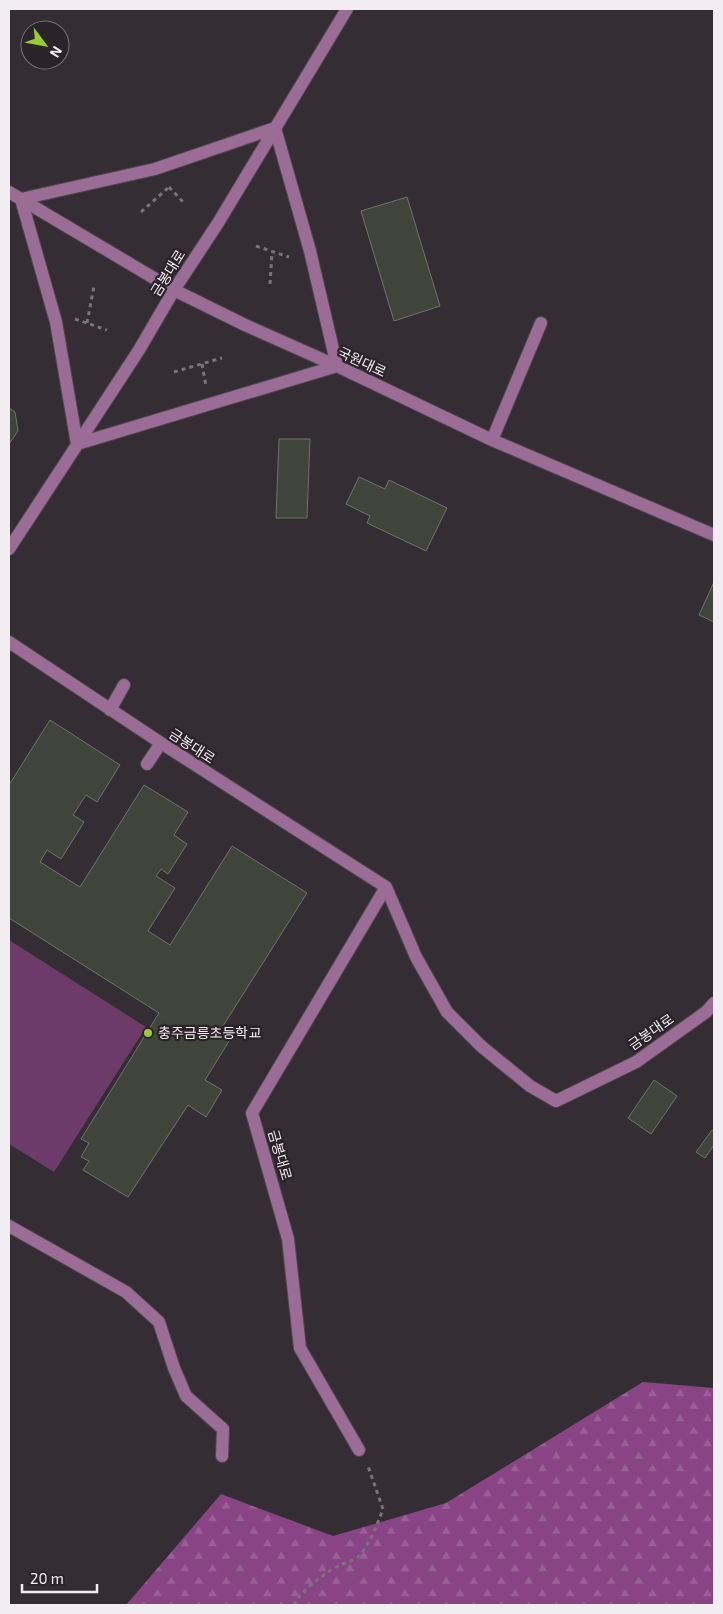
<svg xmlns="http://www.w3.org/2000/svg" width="723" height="1614" viewBox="0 0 723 1614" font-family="'Exo 2','Noto Sans KR',sans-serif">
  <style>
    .forest { fill: url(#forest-firs) }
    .garden { fill: #6c3b69 }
    .building { fill: #40443b; stroke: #70746b }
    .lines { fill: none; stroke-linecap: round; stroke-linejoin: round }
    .minor-casing { stroke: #4f484e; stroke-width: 14 }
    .path { stroke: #7a7479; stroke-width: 3; stroke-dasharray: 4 4; stroke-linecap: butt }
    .minor { stroke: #9b6c96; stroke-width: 12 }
    .poi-dot { fill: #9bcb33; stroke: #2a2329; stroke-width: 2 }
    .labels { text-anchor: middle; stroke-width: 4.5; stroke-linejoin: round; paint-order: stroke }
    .street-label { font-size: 14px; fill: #f2edf1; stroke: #2a2329 }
    .poi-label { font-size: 14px; fill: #f2edf1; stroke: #2a2329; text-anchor: start }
  </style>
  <defs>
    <pattern id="forest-firs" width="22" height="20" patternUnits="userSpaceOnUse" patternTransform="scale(1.25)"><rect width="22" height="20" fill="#884484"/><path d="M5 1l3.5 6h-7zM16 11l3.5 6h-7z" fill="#995f96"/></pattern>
  </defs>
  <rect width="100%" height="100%" fill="#342d33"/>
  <path class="forest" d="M643,1382L714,1388V1605H126L221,1494L333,1536L446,1503Z"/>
  <path class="garden" d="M9,940L146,1027L54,1172L9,1144Z"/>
  <path class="building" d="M407,197L440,306L394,321L361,211Z
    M9,408L15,412L18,431L9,444Z
    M279,439H310L307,518H276Z
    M359,477L385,489L389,480L447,508L426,551L367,523L370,516L346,504Z
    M714,582V622L699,615Z
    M50,720L120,765L97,802L86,795L73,815L84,822L61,859L47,850L40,862L80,887L144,785L188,812L174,835L187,844L168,874L161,869L156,876L175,888L148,931L170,945L232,846L307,893L223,1026L234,1033L205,1080L222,1090L206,1117L188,1105L128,1197L83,1170L89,1161L81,1157L89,1143L81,1139L159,1013L9,918V785Z
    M654,1080L677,1096L651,1134L628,1118Z
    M712,1130L714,1132V1145L705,1158L696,1152Z"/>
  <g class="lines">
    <defs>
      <path id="minor" d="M275,128L310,251L337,366
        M9,192L174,290L245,325L337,366L492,440L714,535
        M21,199L155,169L275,128
        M21,199L56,322L77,444
        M492,440L541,323
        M77,444L337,366
        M9,549L139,350L174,290L218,223L347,9
        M9,642L161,743L386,887L416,957L447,1012L481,1046L530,1086L556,1101L636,1062L706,1012L714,1003
        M110,710L124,685
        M147,764L161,743
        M9,1226L126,1292L159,1322L174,1368L186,1396L223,1429L222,1456
        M359,1450L300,1348L288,1239L252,1113L386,887"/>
    </defs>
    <use href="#minor" class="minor-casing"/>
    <path class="path" d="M169,187L184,203
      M141,212L169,187
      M256,246L289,257
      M270,284L272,252
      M75,319L107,330
      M87,323L94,286
      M202,364L206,386
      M174,372L222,358
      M294,1605C300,1591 326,1572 340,1565C345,1562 354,1561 358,1557C370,1544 377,1525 383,1509L368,1466"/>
    <use href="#minor" class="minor"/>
  </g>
  <circle class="poi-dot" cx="148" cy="1033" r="5"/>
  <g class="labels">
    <g class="street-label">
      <text transform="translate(168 273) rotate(-58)" y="5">금봉대로</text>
      <text transform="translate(362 362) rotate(25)" y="5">국원대로</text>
      <text transform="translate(192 746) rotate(33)" y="5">금봉대로</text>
      <text transform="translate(651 1032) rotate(-35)" y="5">금봉대로</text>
      <text transform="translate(280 1155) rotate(74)" y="5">금봉대로</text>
    </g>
    <g class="poi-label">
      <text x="158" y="1038">충주금릉초등학교</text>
    </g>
  </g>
  <rect width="723" height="1614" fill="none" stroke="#f2edf1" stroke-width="20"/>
  <g transform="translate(45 45) rotate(122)"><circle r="24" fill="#2a2329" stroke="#7a7479"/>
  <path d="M0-4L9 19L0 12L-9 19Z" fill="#9bcb33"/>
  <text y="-8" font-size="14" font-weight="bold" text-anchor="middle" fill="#f2edf1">N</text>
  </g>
  <path d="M22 1584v8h75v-8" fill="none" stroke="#f2edf1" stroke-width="2.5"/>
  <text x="30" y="1584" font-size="15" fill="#f2edf1" stroke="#2a2329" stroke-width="4" paint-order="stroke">20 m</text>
</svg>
